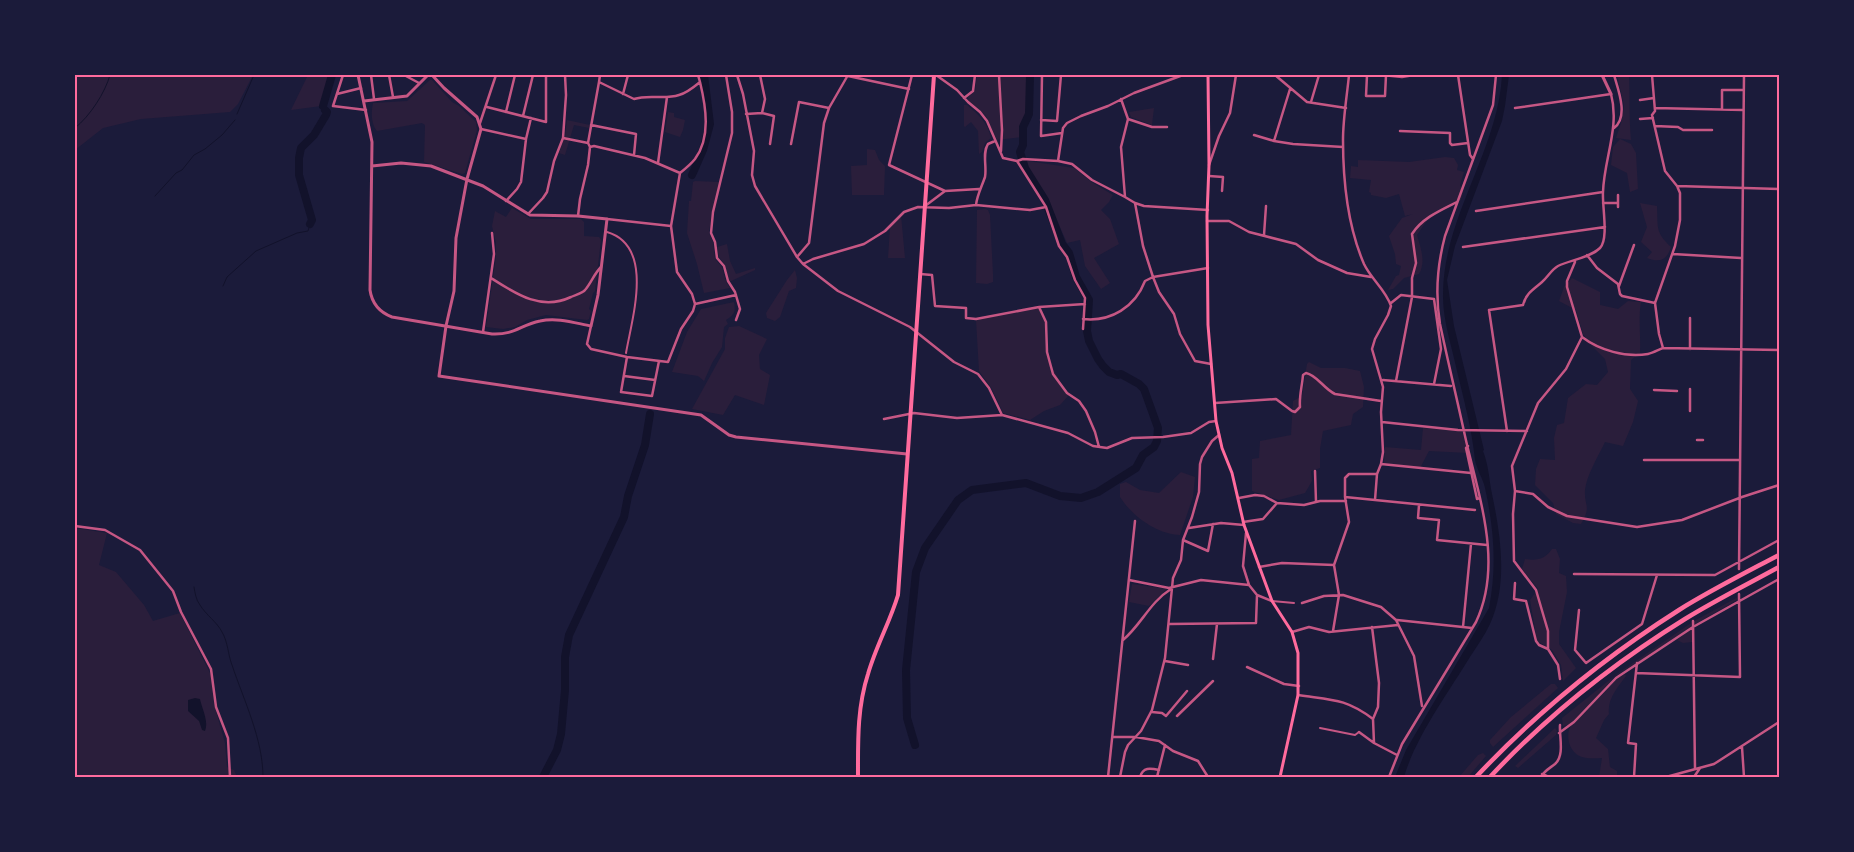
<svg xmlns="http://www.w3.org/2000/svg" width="1854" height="852" viewBox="0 0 1854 852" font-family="'Fira Sans Condensed',sans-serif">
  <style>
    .green { fill: #2a1e3b }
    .water { fill: #12122b }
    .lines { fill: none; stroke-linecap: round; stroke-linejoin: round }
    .stream { stroke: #12122b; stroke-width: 1 }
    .river { stroke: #12122b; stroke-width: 8 }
    .pedestrian { stroke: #c65784; stroke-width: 2 }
    .minor { stroke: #c65784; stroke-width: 2.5 }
    .tertiary { stroke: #c65784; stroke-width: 3 }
    .secondary { stroke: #ff6b9d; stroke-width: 3 }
    .primary { stroke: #ff6b9d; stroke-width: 4 }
    .motorway { stroke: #ff6b9d; stroke-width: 4.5 }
    .neatline { fill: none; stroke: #ff6b9d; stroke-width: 2 }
  </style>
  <rect width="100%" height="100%" fill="#1b1b3a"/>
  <path class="green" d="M75,75H253L238,104L230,112L141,119L103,128L75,150Z
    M308,75H330L321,106L291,110Z
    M977,75H1028C1029,87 1032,102 1028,113C1026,122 1021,127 1022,137L997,140L985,115L968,102V97L975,91Z
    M1617,75H1629C1630,97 1629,118 1631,140L1616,138L1621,123L1624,106Z
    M430,80H432L452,102L459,106L476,122L477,130L465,173L462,174L424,162L425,125L422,123L377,131C371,124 371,112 373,103L407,101Z
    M964,105H967C978,114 988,123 991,138L985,143L982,152L979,154L978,131L971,122L965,127L964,126Z
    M1154,108L1152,125L1131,117L1129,112Z
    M668,112L674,113V117L685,120L683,130L680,137L665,132Z
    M567,120L590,125L589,128L574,125L565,155L559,153L565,136Z
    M1620,139L1631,144L1636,153L1638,189L1630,192L1627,173L1611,165L1613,147Z
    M867,149L875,150L879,160L885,166L884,195H852L851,166L867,165Z
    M1445,157L1454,158L1458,165L1457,170L1464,172L1460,185L1463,192L1461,200C1434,210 1433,212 1417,235C1421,249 1426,262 1419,274L1404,278L1393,289L1388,290L1396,276L1399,275L1401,266L1396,264L1395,254L1389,236L1402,218L1413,214L1405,216L1399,194L1386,198L1371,195V193L1369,192L1371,180L1350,178L1351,166L1358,167V160L1409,162Z
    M1028,161L1074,168L1093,183L1113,195L1109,202L1101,210L1110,219L1119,244L1094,258L1110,283L1101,289L1085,266L1080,240L1067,243L1045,193L1022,162Z
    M695,181L719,182L712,211L709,233L713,242L715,259L722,267L726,282L730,288L704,293L697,264L687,233L689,201H691L693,182Z
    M1640,203L1657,206C1658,227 1655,232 1671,247C1667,260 1660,263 1647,258L1652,252L1641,242L1647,227Z
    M512,208L531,219H581L584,222V236L599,237L601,240L595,291L593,293L589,309L591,311L589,319L587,320L546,315L527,320L515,327L503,329L486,327L496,256V243L492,226L495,211L506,217Z
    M985,209L988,210L990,215L993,274V282L987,284L976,283L977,210Z
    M901,215L905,258H888L890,227Z
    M727,244L730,261L736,274L755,268V270L729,282L725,265L719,257L717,247Z
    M795,270L797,278L796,288L789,291L780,317L775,321L767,318L766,313L787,280Z
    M1572,278L1600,292V305L1618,309L1628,301L1641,302C1638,320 1641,335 1640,353L1631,360L1630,389L1638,401L1633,422L1623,446L1605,442C1598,457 1587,474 1585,490C1584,507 1592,505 1581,524L1573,523L1556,514L1553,503L1535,485L1536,469L1540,459L1555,460L1554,438L1557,425L1564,423L1568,398L1586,384L1597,385L1608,372L1605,359L1592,346L1583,334L1576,310L1559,301L1564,287Z
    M734,302C736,312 734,315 726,320L728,324L724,327L722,347L712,363L704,381L698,376L672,372L687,332L701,309Z
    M1039,308C1049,320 1043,338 1047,353C1051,368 1061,383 1069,395L1060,405L1044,411L1030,420L1003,413L992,389L979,371L976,320Z
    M739,326L767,339L759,355L760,369L770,375L764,405L735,395L723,415L692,409L725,349V338L729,327Z
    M1309,362L1321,368H1345L1360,371L1364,387L1363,407L1353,414L1351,425L1323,431L1320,449V468L1311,471L1312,481L1305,493L1279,500L1252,491V459L1259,458L1260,441L1291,435L1293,401L1302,396L1307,364Z
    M1423,428L1462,431L1468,453L1429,451L1420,468L1384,463L1385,447L1421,450Z
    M1181,472L1195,477L1193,497L1180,535C1157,534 1133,517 1120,497V484L1126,482L1140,490L1159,493Z
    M75,528L107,533L99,565L116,572L144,605L153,621L180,613L211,675L214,704L225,743L227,767L234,770L237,777H75Z
    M1552,549H1556L1560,559L1559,573L1566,576L1567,592L1559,632V644L1576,668L1563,681L1561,665L1552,650L1537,641L1530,600L1538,589L1522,569L1525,559C1538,561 1545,559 1552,549Z
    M1132,584L1167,589L1149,606L1129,602Z
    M1738,597L1737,600L1694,625V621Z
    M1691,623V628L1693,627L1692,642L1683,643L1677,640L1689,630L1614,677L1592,703C1605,696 1611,680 1625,674L1626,676C1618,687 1607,699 1609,714L1604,720L1596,738L1608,749L1610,767L1617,771V777H1599L1602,758C1596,758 1588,759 1582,757C1569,753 1564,734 1572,724L1563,726L1562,718L1617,674Z
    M1551,684H1555L1558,688L1493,747L1490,743V740L1511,717Z
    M1555,728L1557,731L1556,735L1518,768L1515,766Z
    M1483,753L1486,756L1468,777H1459L1478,755Z"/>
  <path class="water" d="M1502,75H1509L1505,106L1502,121L1455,246L1447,280L1454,326L1484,450L1483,451C1488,464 1489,476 1491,489C1500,532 1509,582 1490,624C1485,635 1477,646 1470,657C1448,693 1416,736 1404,777H1395L1406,750L1489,608C1497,567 1494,529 1485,488C1483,479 1477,470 1475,460C1472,430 1464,400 1457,371C1452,347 1443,321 1443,297C1442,218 1498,152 1502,75Z
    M195,698L200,699C202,709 209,721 205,731L202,730L199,721L188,711V700Z"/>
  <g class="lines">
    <path class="stream" d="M237,114L254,75
      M75,128C90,116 105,93 110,75
      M155,196L176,173L182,170L194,155L205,149L222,135L235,120
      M223,286L227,277L256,251L297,233L308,231L310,224
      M194,587C195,593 196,600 200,605C206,615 217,622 222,632C228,642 228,655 232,665C244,701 263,739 263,777"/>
    <path class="river" d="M323,106L332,75
      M692,175L703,150L710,124L704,75
      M310,224L312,220L299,175V158L301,148L314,135L326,115L327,112L325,110
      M915,745L907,718L906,670L916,572L925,548L958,500L972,490L1026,483L1060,496L1081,498L1098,492L1136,468L1143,455L1154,447L1157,441L1158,428L1144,389L1139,384L1121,374L1117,375L1109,372L1103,366L1098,359L1089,341L1087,331L1089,300L1076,277L1069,253L1062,244L1045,200L1025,168L1020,152L1023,145V127L1029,114L1030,75
      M543,777L557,750L561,734L565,690V657L569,635L624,517L628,496L645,445L650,414"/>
    <path class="pedestrian" d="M607,232C655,246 632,318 626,353
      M1272,601L1294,603
      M1320,728L1355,735L1359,732"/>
    <path class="minor" d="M343,75L333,106L366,110
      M371,75L374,99
      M389,75L393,97
      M404,75L419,83
      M600,75L599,82L634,99C649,94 664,100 679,95C687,93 694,87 700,82L698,75
      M726,75L732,112V133L713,212L711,233L715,242L717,258L724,266L728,281L735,292L740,309L736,320
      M737,75L743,94L754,151L752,175L755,186L797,257L803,264L838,291L910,327L954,362L978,374L989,388L1002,415
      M760,75L765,99L762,113
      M912,75L889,165L945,191
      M936,75L957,90L968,102L980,112L987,121L1003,158L1017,161L1023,159L1058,161
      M999,75L1002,130L1001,151
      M1042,75L1041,136L1062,133
      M1275,75L1307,102L1346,108
      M1349,75C1347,96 1343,118 1343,140C1343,181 1348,227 1364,264C1371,279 1386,290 1391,306L1388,315L1375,339L1372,349L1383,387L1381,412L1383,452L1381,464L1377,474L1375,500
      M1367,75L1366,96H1385L1386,75
      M1382,75L1402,77L1414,75
      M1458,75L1470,155L1473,159
      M1614,75C1618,89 1629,117 1614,128
      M1652,75L1655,111L1652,115L1665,171L1677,186L1680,193V220L1675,246L1655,303L1659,334L1663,348
      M848,76L909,89
      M337,94L361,88
      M623,94L628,75
      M964,98L973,91L975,75
      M1121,99L1128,119L1121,147L1125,197L1135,203L1144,206L1208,210
      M1640,100L1654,98
      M1311,102L1319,75
      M487,107L546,122V75
      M1655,108L1743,110
      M1722,109V90H1743
      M506,112L515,75
      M746,114L762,113L774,116L770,144
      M523,116L533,75
      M1128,119L1152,127H1167
      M1640,119L1653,118
      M1041,120L1057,121L1061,75
      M480,123L496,75
      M591,125L636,134L634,155
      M1655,126L1678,127L1683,130H1712
      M481,129L526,139
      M1400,131L1450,133V143L1452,145L1468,143
      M1254,135L1274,141L1290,89
      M563,138L588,143
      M1274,141L1293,144L1343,147
      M791,144L799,102L829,108
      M590,147L588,143L599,82
      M1017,161L1046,207L1059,246L1067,257L1075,280L1085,298L1083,329
      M658,163L667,97
      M1209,165L1219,136L1230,113L1236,75
      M680,173C685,169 691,164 695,159C711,137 706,107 700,82
      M1209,176L1223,177L1222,191
      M1677,186L1779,189
      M1618,195V207
      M1125,197L1092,180L1072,164L1058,161L1063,128L1067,123L1081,116L1108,106L1134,93L1183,75
      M506,201L517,189L521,182L526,139L531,118
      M1135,203L1143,246L1153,277L1159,292L1174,314L1180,334L1195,361L1211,364
      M1603,203H1618
      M976,205C977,195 982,186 985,177C987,166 982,153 988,144L995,141
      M925,206L945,191L979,189
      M1476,211L1603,192
      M528,214L543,198L547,192L554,161L563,138L566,95L565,75
      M578,216L580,199L588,165L590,147L594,146L645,158L680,173L671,226L677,272L692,294L695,304L693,311L681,329L668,362L627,357L591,349L587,344L591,326
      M607,219L671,226
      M1207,221H1229L1249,232L1296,244L1318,260L1347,273L1371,277
      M1264,235L1266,206
      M1463,247L1605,227
      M1673,254L1741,258
      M1587,255L1597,268L1618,284L1620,294L1622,296L1655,303
      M797,257L809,243L824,123L829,108L848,75
      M803,264L813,259L864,244L885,231L904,212L918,207L949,208L976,205L1030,210L1046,207
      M920,274L932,275L935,306L966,308V318L976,319L1039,307L1085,304
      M491,278C516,294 541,311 571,297C575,295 583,293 585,290C591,283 594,274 601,267
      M1619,286L1634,245
      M1391,303L1401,295L1434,299L1441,349L1434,384
      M695,304L736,295
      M1039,307L1046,322L1047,352L1053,374L1067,393L1079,401L1086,411L1095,432L1099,447
      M1083,319C1111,322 1135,307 1145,281L1153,277L1208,268
      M483,332L494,254L492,233
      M1582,337C1599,350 1626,358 1648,354C1653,353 1658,350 1663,348L1779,350
      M1690,349V318
      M627,357L621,392L652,396L659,361
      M624,376L655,380
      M1383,380L1451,386
      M1396,381L1412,297V278L1416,263L1412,234C1422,218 1441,210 1457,202
      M1654,390L1677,391
      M1215,403L1276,399L1292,411L1295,412L1300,407C1299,396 1302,387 1303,375L1306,373C1317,375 1324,389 1335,394L1381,401
      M1690,411V389
      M884,419L914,413L957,418L1002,415L1068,433L1093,446L1107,448L1132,438L1163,437L1191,433L1209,422L1216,421
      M1382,422L1458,430L1527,431
      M1507,431L1489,310L1523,305C1526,293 1534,289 1542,282C1548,277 1551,270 1558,266C1570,260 1590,258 1600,248C1609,239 1602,206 1603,192C1604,159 1620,127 1611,94L1515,108
      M1697,440H1703
      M1468,446L1466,448L1477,499L1480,498
      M1644,460H1739
      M1381,464L1471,473
      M1315,471L1316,502
      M1515,491L1533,494L1548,507L1567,516L1637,527L1682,520L1742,497L1779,485
      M1345,497L1475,510
      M1239,498L1255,495L1264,496L1277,503L1304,505L1320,501H1346
      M1419,505L1418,518L1439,520L1437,540L1487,545
      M1243,522L1263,519L1277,503
      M75,526L105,530L140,550L173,591L181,612L211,669L216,707L228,738L230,777
      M1189,528L1221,523L1244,525
      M1246,533L1243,566L1249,585
      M1183,540L1208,551L1213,524
      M1259,567L1282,563L1334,565
      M1739,569L1744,75
      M1574,574L1715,575L1779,540
      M1129,580L1169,588L1201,580L1249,585L1257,595L1272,601
      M1515,583L1514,599L1526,601L1536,641L1539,645L1548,649
      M1302,603L1324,596L1343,595L1381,607L1396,620L1414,656L1422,706
      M1579,610L1575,650L1586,663L1642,624L1657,575
      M1397,620L1472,628
      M1693,621L1695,769
      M1169,624L1256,623L1257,595
      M1372,627L1379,683L1378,707L1373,719L1374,743
      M1463,627L1471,544
      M1333,631L1339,595L1334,565L1349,522L1345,497V478L1349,474H1377
      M1292,632L1309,627L1329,632L1398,625
      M1123,640C1141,625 1150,602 1171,589
      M1213,659L1217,624
      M1165,661L1188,665
      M1247,667L1284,684L1299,686
      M1636,673L1740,677L1739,594
      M1560,679L1558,665L1548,649V631L1536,590L1514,561L1513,514L1515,491L1512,466L1538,403L1566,369L1582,337L1567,287V281L1575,262
      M1298,695C1331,700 1345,698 1373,719
      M1152,712L1162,713L1166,716L1187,691
      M1177,716L1213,681
      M1359,732L1374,743L1397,755
      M1559,733L1574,722L1616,678L1693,627L1779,579
      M1113,737H1136L1159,741L1173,751L1198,761L1208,777
      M1742,747L1744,777
      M1542,774L1549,777
      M1108,777L1135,521
      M1120,777L1125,752L1128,745L1141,731L1152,710L1165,658L1173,578L1181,560L1183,540L1192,517L1199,492L1200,464L1202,457L1212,441L1219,435
      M1140,777C1143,767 1150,768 1159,770
      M1157,777L1165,745
      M1389,777L1402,744L1476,622C1504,563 1478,495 1465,436C1457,399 1448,362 1440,324C1435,294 1437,266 1445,236L1493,105L1496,75
      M1541,777C1544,771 1550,768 1555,764C1565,755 1559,736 1560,725
      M1634,777L1636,744L1628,743L1637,663
      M1666,777L1714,764L1779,722
      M1694,777L1700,768"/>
    <path class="tertiary" d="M358,75L372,142L370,290C372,304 379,312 392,317L492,334C515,335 520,325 540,321C557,317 575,323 591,326L598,295L607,219L578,216L530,215L483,186L431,166L401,163L372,166
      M432,75L444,88L477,117L481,129L467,179L456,238L454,291L446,326L439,376L701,415L729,435L736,437L907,454
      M1602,75L1611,94
      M364,101L407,96L428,75
      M945,777H973"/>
    <path class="secondary" d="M1208,75L1209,165L1207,216L1208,325L1216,421L1222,448L1232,473L1244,525L1272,601L1292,632L1298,653V695L1280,777"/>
    <path class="primary" d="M858,777C858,742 857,708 868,674C876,646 890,622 898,595L934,75"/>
    <path class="motorway" d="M1476,777C1536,713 1605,657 1679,610C1711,590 1745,573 1779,555
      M1490,777C1547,716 1614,663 1685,619C1716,600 1748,584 1779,567"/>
  </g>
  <rect width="1854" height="852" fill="none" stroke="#1b1b3a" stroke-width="152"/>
  <rect x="76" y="76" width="1702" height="700" class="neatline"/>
</svg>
